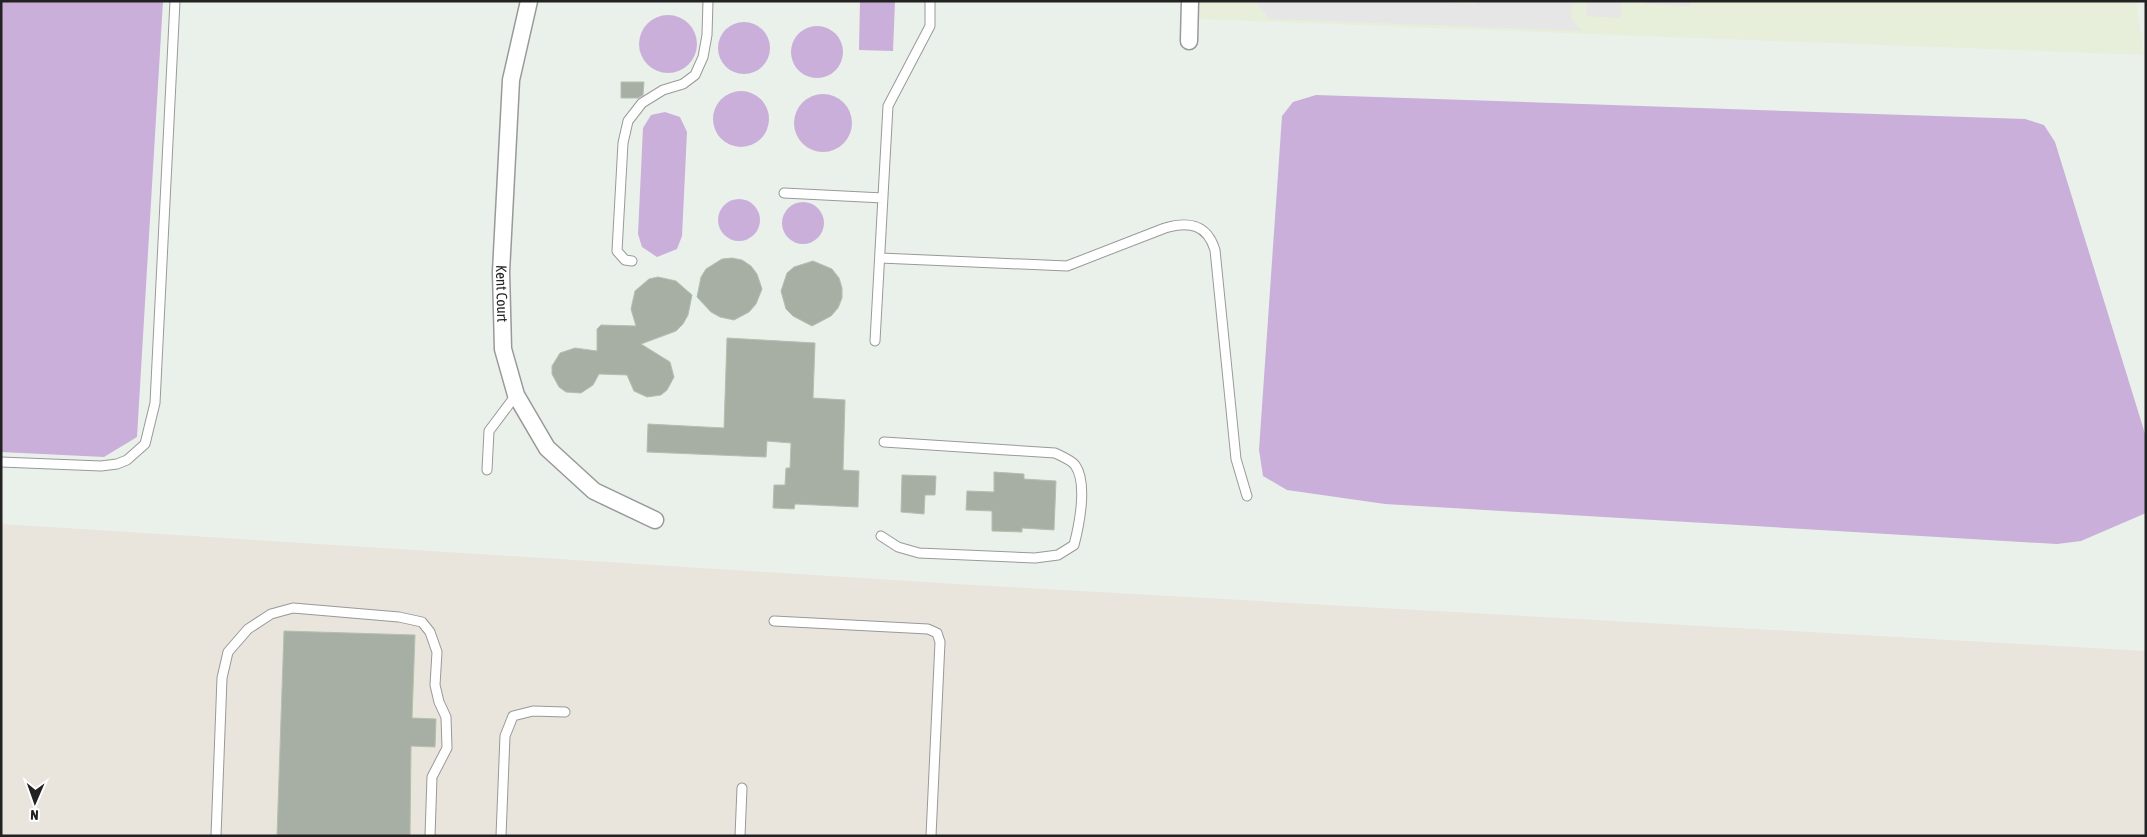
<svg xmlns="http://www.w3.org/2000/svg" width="2147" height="837" viewBox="0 0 2147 837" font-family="'Asap Condensed',sans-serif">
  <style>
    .commercial { fill: #e7efdb }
    .industrial { fill: #e9e4dc }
    .parking { fill: #e6e6e6 }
    .water { fill: #c9afd9 }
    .building { fill: #a7afa5; stroke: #b1c1ad }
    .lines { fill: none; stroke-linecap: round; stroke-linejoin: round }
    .service-casing { stroke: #999; stroke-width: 11 }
    .minor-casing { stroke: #999; stroke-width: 19 }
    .service { stroke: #fff; stroke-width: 9 }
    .minor { stroke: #fff; stroke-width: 16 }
    .labels { text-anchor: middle; stroke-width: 4; stroke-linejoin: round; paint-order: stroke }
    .street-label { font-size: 15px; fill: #222; stroke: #fff }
  </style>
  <rect width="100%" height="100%" fill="#eaf1ea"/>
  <path class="commercial" d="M1199,1H2136L2144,55L1198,19Z"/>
  <path class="industrial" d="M1,524L973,585L2146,651V836H1Z"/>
  <path class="parking" d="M1253,1H1410L1475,4L1477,1H1576L1571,6V18L1582,31L1269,19L1257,3Z
    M1587,1H1621V18L1586,16Z
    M1645,1H1691V6L1645,4Z"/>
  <path class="water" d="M1,1H163L137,437L104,457L1,452Z
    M860,1H895L893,51L859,50Z
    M639 44a29 29 0 1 1 58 0a29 29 0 1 1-58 0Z
    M718 48a26 26 0 1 1 52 0a26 26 0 1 1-52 0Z
    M791 52a26 26 0 1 1 52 0a26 26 0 1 1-52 0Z
    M713 119a28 28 0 1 1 56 0a28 28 0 1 1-56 0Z
    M794 123a29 29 0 1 1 58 0a29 29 0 1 1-58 0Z
    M1316,95L2025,119L2044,125L2055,142L2146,437V513L2081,541L2057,544L1385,504L1287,490L1263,476L1259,450L1282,116L1293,102Z
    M665,112L680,117L687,132L682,236L677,249L657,257L642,247L638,234L643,128L651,115Z
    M718 220a21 21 0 1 1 42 0a21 21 0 1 1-42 0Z
    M782 223a21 21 0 1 1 42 0a21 21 0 1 1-42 0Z"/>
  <path class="building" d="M621,82H644L643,95L638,98H621Z
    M732,258L742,260L751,266L757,274L762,289L756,304L749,312L734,320L720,317L711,312L697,297L701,277L706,269L722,259Z
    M813,261L832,269L839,278L842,288V298L838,308L831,316L812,326L793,316L786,309L781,291L787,273L794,267Z
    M658,277L676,281L692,295L688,315L683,324L676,331L641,344L670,362L674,377L667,390L661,395L647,397L634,391L627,375L599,374L593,385L581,393L566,392L559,387L552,374V366L560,353L575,348L597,351V329L601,325L636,326L631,309L635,291L649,279Z
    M727,338L815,343L813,398L845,400L843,470L859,471L858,507L795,504L794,509L773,508L774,485H785L786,468H790L791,443L767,441L766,457L647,452L648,424L724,428Z
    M994,472L1024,474V479L1056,481L1054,530L1022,528V532L992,531V511L966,510L967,491L994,492Z
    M902,475L936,476L935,495H925L924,514L901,512Z
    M284,631L415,635L412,718L436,719L435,747L411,746L410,836H277Z"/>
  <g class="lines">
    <defs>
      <path id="service" d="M784,193L883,198
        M880,258L1067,266L1165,228C1189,221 1207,224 1215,250L1236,459L1247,496
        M632,261L625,260L617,251L623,143L628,121L642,103L663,90L683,84L695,75L703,57L707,35L708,1
        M875,341L888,106L930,26V1
        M1,462L101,466L117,464L127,460L145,444L155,403L175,1
        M487,470L489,431L516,395
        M881,536L898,547L919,553L1035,558L1058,555L1074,545C1079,526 1088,483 1075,465C1071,460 1061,456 1055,453L884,442
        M774,621L928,629L937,633L940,642L931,836
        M216,836L222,678L228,652L248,629L271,614L293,608L399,617L422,622L430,632L437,652L435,685L439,702L446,717L447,748L432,777L430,836
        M501,836L505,736L513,716L533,711L565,712
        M740,836L742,788"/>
      <g id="minor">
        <path id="s1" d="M529,1L511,80L501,272L503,349L516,395L547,448L594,491L655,520"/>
        <path d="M1189,41L1190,1"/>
      </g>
    </defs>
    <use href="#service" class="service-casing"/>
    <use href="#minor" class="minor-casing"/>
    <use href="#service" class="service"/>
    <use href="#minor" class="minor"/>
  </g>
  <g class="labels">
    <g class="street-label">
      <text dy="5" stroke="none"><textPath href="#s1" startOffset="295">Kent Court</textPath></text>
    </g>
  </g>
  <rect width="2147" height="837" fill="none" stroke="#222222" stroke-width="5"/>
  <g transform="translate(35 802) rotate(182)" stroke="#ffffff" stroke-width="4" paint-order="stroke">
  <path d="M0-4L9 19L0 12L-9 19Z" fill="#222222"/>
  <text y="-8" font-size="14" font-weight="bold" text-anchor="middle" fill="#222222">N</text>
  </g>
</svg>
